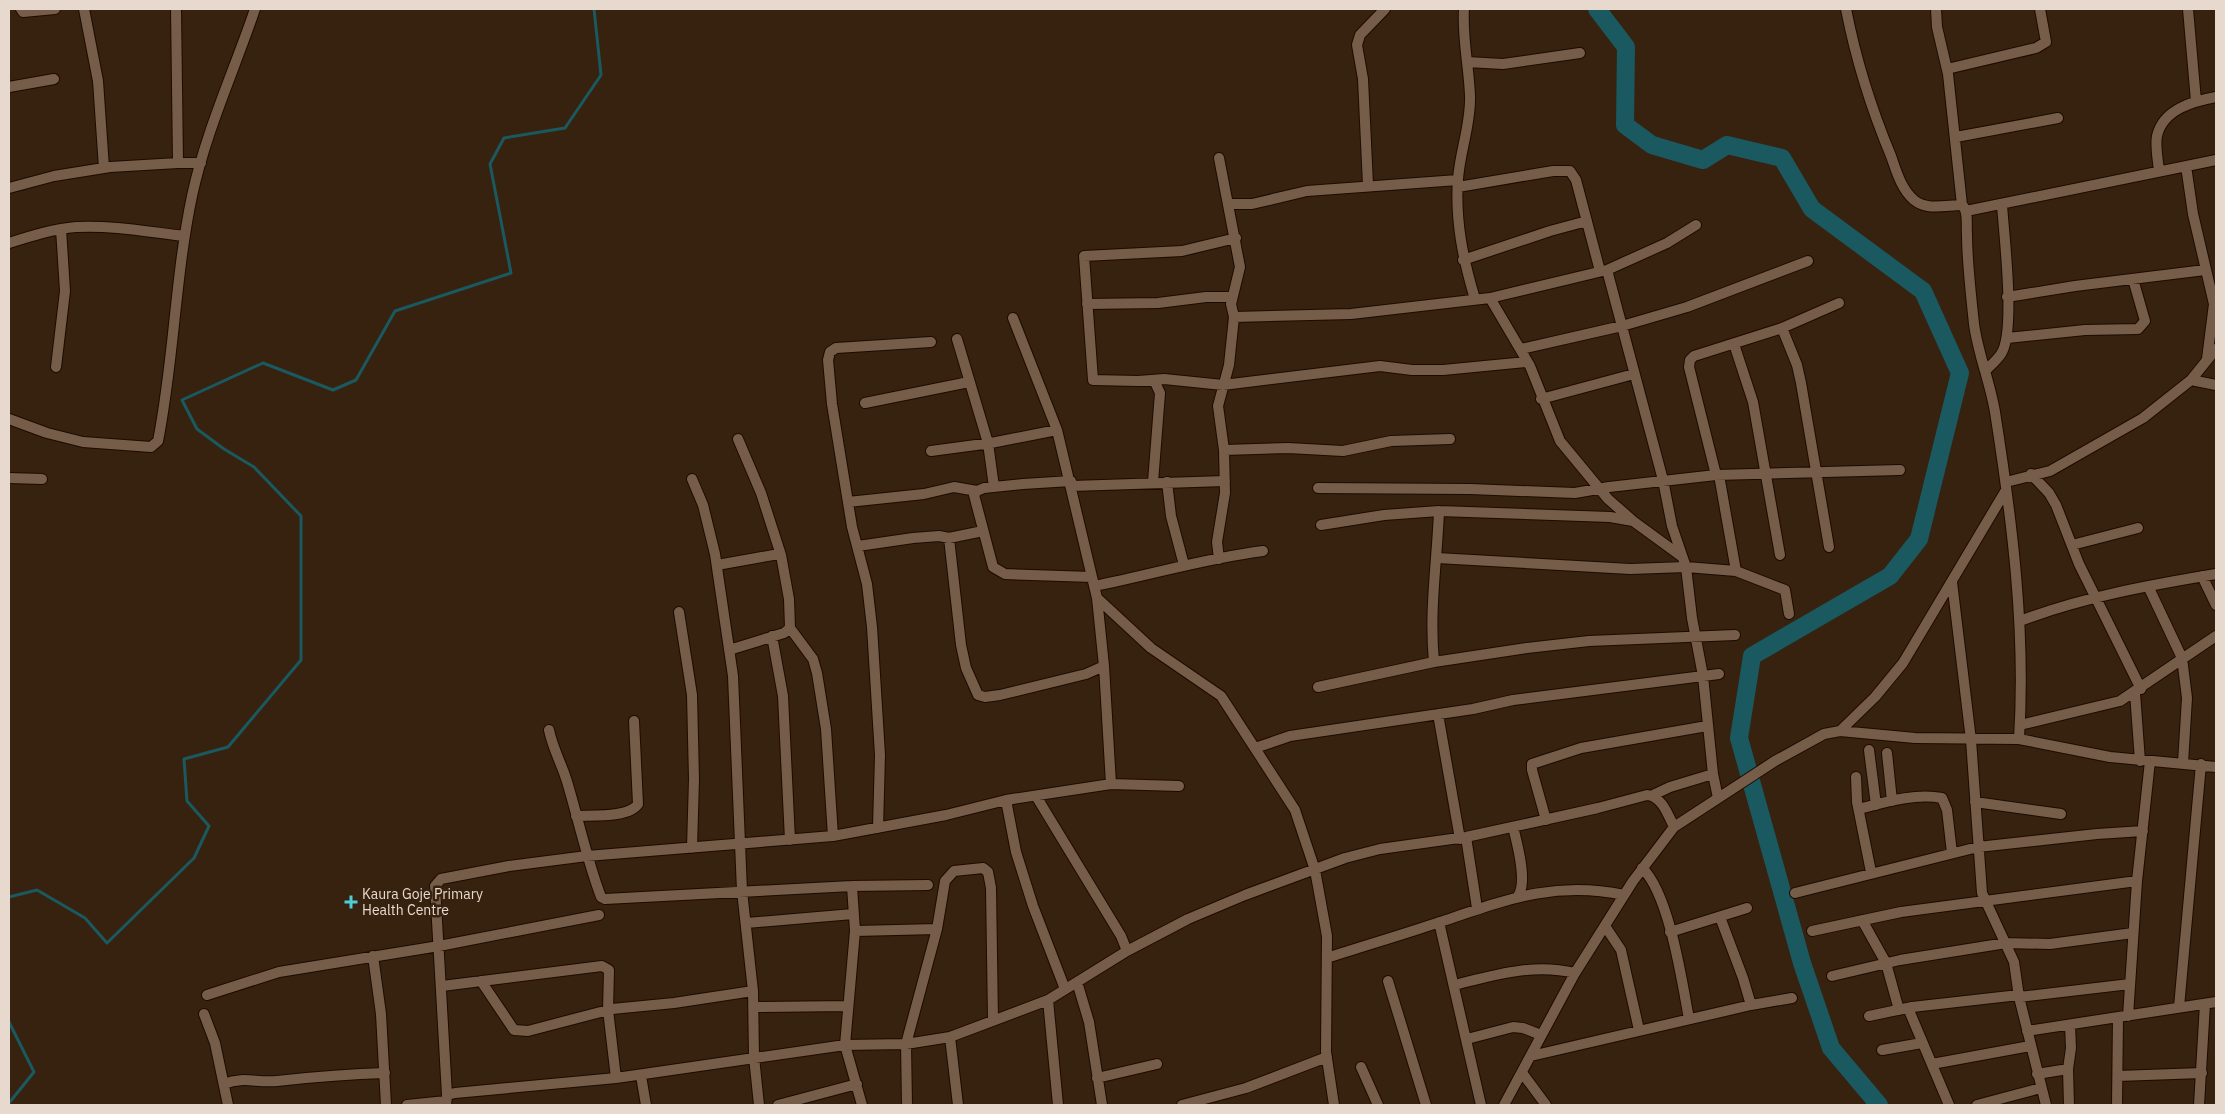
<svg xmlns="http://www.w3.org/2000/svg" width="2225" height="1114" viewBox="0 0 2225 1114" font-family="'IBM Plex Sans',sans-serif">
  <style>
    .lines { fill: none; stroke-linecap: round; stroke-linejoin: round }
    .stream { stroke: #19595f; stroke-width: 3 }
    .river { stroke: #19595f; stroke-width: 18 }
    .minor-casing { stroke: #1e0b00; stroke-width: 12 }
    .minor { stroke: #765d49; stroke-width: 10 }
    .poi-dot { fill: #52cbd8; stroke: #37220f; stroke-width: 2 }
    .labels { text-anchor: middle; stroke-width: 5; stroke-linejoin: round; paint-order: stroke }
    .poi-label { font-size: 14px; fill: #e8d9ce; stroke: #37220f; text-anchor: start }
  </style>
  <rect width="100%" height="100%" fill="#37220f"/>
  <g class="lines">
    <path class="stream" d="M9,897L37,890L85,918L107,943L194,858L209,826L187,801L184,759L228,747L301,660V516L254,467L224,449L197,429L182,400L263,363L333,390L356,380L395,311L511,273L490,164L504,138L565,128L601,75L594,9
      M9,1022L34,1072L9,1103"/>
    <path class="river" d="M1597,9L1626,47L1625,125L1652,145L1703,160L1727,145L1782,158L1812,209L1923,291L1960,373L1919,539L1890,576L1752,656L1739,738L1802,963L1831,1048L1879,1105"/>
    <defs>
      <path id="minor" d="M21,9L23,12L55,9
        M84,9L98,81L104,168
        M176,9L178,163H201
        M1464,9C1462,38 1469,67 1470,96C1471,124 1460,151 1458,179C1455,221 1463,259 1475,299
        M1846,9C1856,60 1871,108 1891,156C1896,170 1901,189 1914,200C1927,211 1947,205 1962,205
        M1936,9L1937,27L1948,74L1962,205C1969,211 1966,225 1967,234C1967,263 1971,294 1974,324C1978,354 1990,382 1995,412C2012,520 2026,630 2019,739
        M2188,9L2196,101
        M1467,62L1503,64L1580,53
        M1947,69L2036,48L2046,42L2040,9
        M9,87L54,79
        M1956,137L2058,118
        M2186,166L2193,214L2214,304L2207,359
        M2159,171C2158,160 2155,146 2157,136C2163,109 2194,101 2216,97
        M1368,185L1363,79L1357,45L1360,35L1385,9
        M1458,187L1553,171H1570L1576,180L1600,271
        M9,188L54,176L110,167L178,163
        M1228,204H1252L1307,191L1458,180
        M1966,211L2216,160
        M1236,238L1182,251L1084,256L1093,380L1138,381L1164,379L1223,385L1380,366L1412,370H1443L1527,362
        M9,243C31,236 53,229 76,227C112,225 149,232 184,236
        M1463,260L1550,231L1587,221
        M1607,270L1663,480L1672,526L1686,567L1692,618L1703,676L1713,774L1718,798
        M2007,297L2075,286L2205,270
        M1490,298L1530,366L1560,441L1608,499L1632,520
        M1087,304L1158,303L1206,297H1232
        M1234,317L1351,314L1490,298L1607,270L1667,243L1696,225
        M1013,318L1057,430L1097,598L1151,648L1221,696L1295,810L1315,870L1327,936L1326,1052L1334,1105
        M1782,328L1797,365L1801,383L1829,547
        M2007,338L2085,330L2138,329L2145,321L2133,279
        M957,339L988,443L994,487
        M1734,344L1753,402L1780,555
        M1521,349L1622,326L1687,307L1808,261
        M56,367L65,291L61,229
        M1985,371C1990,366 1997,360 2001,354C2016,332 2004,235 2002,205
        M2191,380L2216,385
        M1541,399L1634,374
        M865,403L969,382
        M9,419L47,433L83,442L151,447L158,441C174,360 175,277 192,196C206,131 234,71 255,9
        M738,439L761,493L781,555L789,599L790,628L813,659L817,673L826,729L833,836
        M1224,450L1288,448L1343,451L1391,441L1450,439
        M931,451L991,443L1057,430
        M2031,474L2049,493L2056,505L2079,564L2141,689
        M1716,475L1689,367L1690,360L1694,356L1782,328L1839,303
        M1719,475L1736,571
        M9,478L42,479
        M692,479L703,505L715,554L733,676L742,891L753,991L754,1057L759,1105
        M1153,482L1160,393L1154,380
        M1167,482L1171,516L1184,565
        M2006,482L2050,471L2143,418L2191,380L2216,349
        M1072,486L1225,481
        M1318,488L1470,489L1575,493L1609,487L1716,475L1900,470
        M977,491L974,495L993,567L1005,574L1092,577
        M848,502L924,494L954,487L977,491L984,488L1023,484L1071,481
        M1321,525L1384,515L1439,511L1610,517L1633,521L1681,556
        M949,538L961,645L966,668L978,695L985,697L1000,695L1086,674L1104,666
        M2072,545L2138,528
        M858,546L913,538L939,536L949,538L983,531
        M1437,558L1630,569L1686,567L1736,571L1785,590L1789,614
        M1219,559L1217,542L1225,493L1224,450L1218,406L1229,365L1234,317L1231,304L1240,267L1219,158
        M717,565L779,554
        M2202,576L2216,605
        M1952,582L1971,740L1982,893L2014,962L2019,997L2046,1105
        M1094,586C1151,575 1206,558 1263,551
        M2148,586L2182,658L2187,698L2183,763
        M1097,598L1104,666L1111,784
        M679,612L692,695L694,779L692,848
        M2020,621C2083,597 2150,585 2216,574
        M772,636L783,696L790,840
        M729,650L784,633L790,628
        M1434,662C1429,611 1437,562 1439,511
        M1318,687L1434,662L1527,648L1589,641L1735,635
        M2135,693L2140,761
        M1438,714L1460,839
        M2020,725L2120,701L2216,636
        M549,730C553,750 563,766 568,785C579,822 587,860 601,897L605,899L852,886L928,885
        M1840,731L1875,697L1903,663L2006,490
        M1255,748L1290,736L1473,709L1513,700L1719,674
        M1869,750L1876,805
        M1887,753L1892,801
        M1856,777L1857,802L1871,872
        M1653,795L1670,787L1713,774
        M1036,796L1121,936L1127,951
        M1006,800L1016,852L1033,906L1065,989
        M1975,802L2061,814
        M1859,809C1886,802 1915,793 1942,798L1947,810L1952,853
        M576,816C592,815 629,818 638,804L634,721
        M1546,820L1532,770V764L1581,748L1707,726
        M1513,827C1517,843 1528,882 1518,896
        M878,828L880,755L872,627L867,584L852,527L832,404L828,360L830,352L836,348L931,342
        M1466,837L1477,908
        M1642,868C1669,893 1682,981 1689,1019
        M852,886L855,931L845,1045L862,1105
        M1795,893L1978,847L2097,834L2143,831
        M1720,917L1743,978L1751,1005
        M1862,920L1886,963L1899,1010
        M1439,922L1481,1105
        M746,923L853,914
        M1605,926L1621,950L1639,1030
        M855,931L937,929
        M1812,931L1901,912L2137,881
        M1670,932L1747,908
        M373,956L381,1014L386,1105
        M1327,958C1364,946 1401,935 1437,923C1503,901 1553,880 1624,895
        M1832,976L1900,960L2006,943L2050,944L2133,933
        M481,981L514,1030L528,1031L612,1009L674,1003L753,991
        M1388,981L1426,1105
        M1077,982L1089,1022L1102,1105
        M1454,985C1495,975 1533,963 1575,973
        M442,986L602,966L609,970L608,1010L616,1078
        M207,995L279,972L439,946L599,915
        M2019,997L2130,984
        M1048,1000L1058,1105
        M754,1007L848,1006
        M2179,1007L2201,764
        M1908,1008L1949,1105
        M204,1014L215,1043L228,1105
        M1869,1016L1912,1007L2019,995
        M2128,1016L2137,881L2150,761
        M2027,1031L2216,1002
        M950,1037L958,1105
        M1467,1039L1513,1027L1523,1028L1541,1035
        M1882,1050L1922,1043
        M1531,1056L1751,1005L1792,998
        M1932,1064L2030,1046
        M1361,1067L1378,1105
        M2068,1069L2069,1105
        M1523,1074L1546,1105
        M2037,1074L2068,1069L2071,1048L2070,1025
        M641,1076L646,1105
        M2118,1076L2202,1073
        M1097,1078L1157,1064
        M224,1084C244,1076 256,1083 277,1081C313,1077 348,1074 385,1073
        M447,1095L435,886L441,879L509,866L587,856L833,836L946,815L1006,800L1111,784L1179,786
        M407,1105L446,1101
        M446,1105L447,1095L455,1093L616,1078L845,1045L906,1044L950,1037L1048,1000L1127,951L1188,919L1245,895L1345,858L1380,849L1466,837L1598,808L1647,795C1662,796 1668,815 1674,827
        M778,1105L857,1084
        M907,1105L906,1044L937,929L945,881L954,871L983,868L988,872L991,888L993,1020
        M1182,1105L1246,1088L1327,1057
        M1504,1105L1575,973L1633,881L1674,827L1775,761L1824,734L1840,731L1915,738L2019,739L2110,757L2216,767
        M1977,1105L2041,1088
        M2117,1105L2118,1017
        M2199,1105L2205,1004"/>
    </defs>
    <use href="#minor" class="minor-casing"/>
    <use href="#minor" class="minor"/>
  </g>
  <path class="poi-dot" d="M348.5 894.5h5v5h5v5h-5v5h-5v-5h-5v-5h5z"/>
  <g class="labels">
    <g class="poi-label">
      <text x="362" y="899">Kaura Goje Primary<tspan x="362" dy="16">Health Centre</tspan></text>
    </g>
  </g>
  <rect width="2225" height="1114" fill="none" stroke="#e8d9ce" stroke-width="20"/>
</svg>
